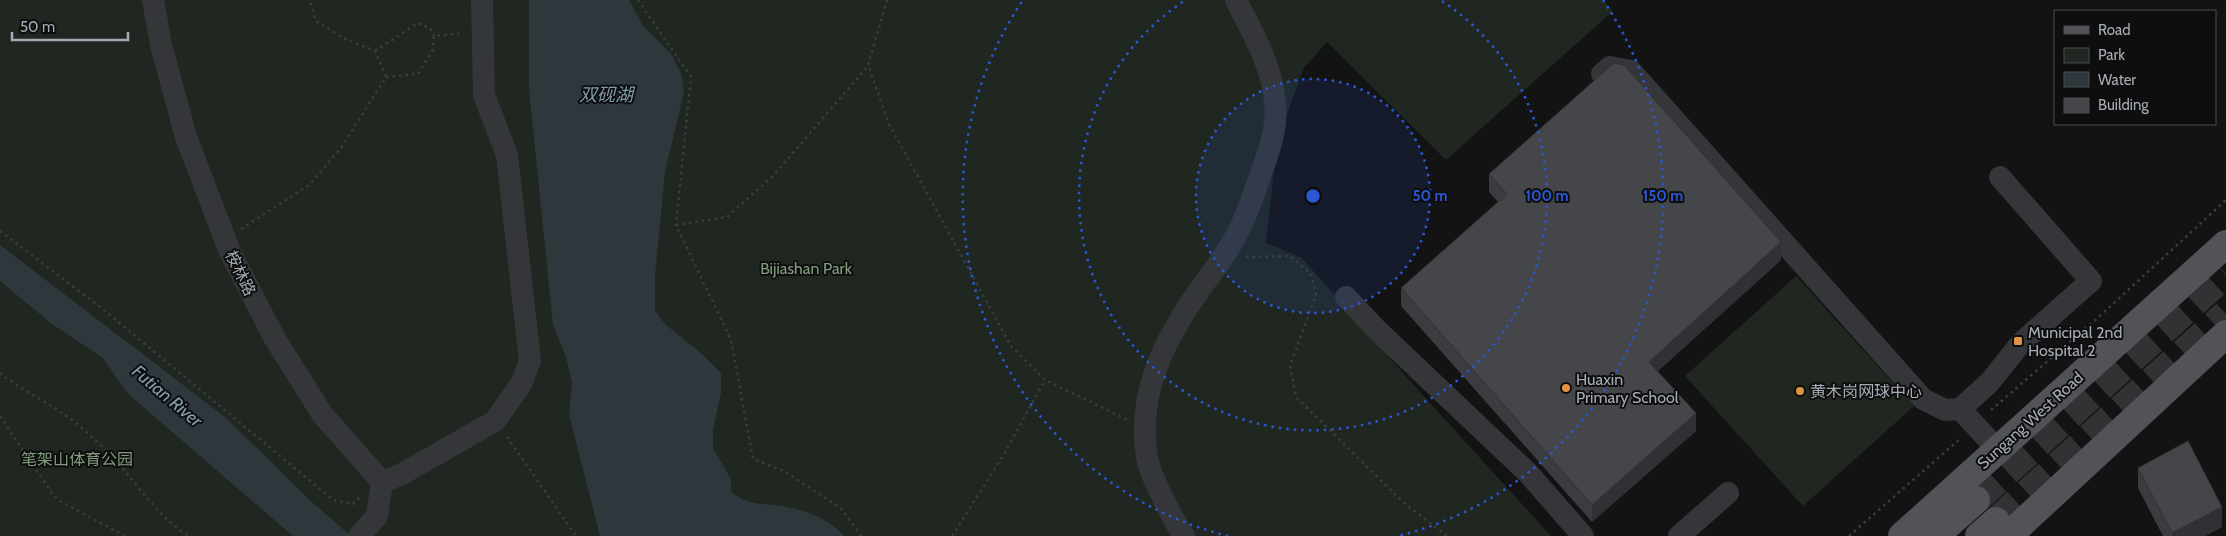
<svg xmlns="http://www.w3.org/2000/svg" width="2226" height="536" viewBox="0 0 2226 536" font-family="Cabin,'Noto Sans SC',sans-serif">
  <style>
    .green { fill: #202720 }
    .water { fill: #2e373c }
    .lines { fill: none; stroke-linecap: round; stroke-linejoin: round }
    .major-tunnel { stroke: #303234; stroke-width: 28; stroke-dasharray: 28 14; stroke-linecap: butt }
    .path { stroke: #3a3d40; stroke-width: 2.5; stroke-dasharray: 2.5 4; stroke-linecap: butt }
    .minor { stroke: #343639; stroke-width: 22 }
    .major { stroke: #515358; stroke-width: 28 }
    .wall { fill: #3b3c40 }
    .shaded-wall { fill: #303134 }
    .building { fill: #45464a; stroke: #303134 }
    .ring { fill: none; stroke: #2b57d4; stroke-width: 2.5; stroke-dasharray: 2.5 5 }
    .poi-dot { fill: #e0943f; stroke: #0e0e0f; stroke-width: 2 }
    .labels { text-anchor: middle; stroke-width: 4; stroke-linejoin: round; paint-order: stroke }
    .park-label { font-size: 16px; fill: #819d7e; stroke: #0e0e0f }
    .street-label { font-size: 16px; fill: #a6acb4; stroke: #0e0e0f }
    .poi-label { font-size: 16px; fill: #a6acb4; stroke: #0e0e0f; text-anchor: start }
    .water-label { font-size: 18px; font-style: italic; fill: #809dac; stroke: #0e0e0f }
    .centre { fill: #2b57d4; stroke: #0e0e0f; stroke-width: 2.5 }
    .ring-label { font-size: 15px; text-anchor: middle; font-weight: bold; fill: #2b57d4; stroke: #0e0e0f; stroke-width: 4; stroke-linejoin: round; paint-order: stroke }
  </style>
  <rect width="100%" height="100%" fill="#131314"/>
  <path class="green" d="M0,0H1603L1613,11L1446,160L1327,42L1304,68L1277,141L1266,243L1301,257L1410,381L1551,536H0Z
    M1796,276L1914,406L1803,506L1685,376Z"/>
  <path class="water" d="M529,0H629L643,26L671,54L681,73L684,92L665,172L655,276V311L666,325L701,353L721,373V393L713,430V448L731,479V491C746,506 762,503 782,506C804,510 829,518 844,536H600L569,414L572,384L566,357L553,325L529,89Z
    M0,245L225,417L314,504L351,536H293L128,394L103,358L52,324L0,281Z"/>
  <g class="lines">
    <path class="major-tunnel" d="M1976,500L2226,274
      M1996,521L2226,314"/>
    <path class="path" d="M638,0L691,77L676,225L731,340L753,459L784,471L842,509L861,536
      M887,0L868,65L889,124L1011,346L1045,380L1128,420
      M375,51L418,23L430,28L434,36
      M386,77L418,74L433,50L434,36L463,33
      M676,225L727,217L773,176L868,66
      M241,229L309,185L341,148L386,77L375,51L343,38L316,21L310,0
      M0,231L104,310L333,500L353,504L360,497
      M1246,257L1290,256L1311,274L1316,295L1290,366L1296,397L1405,504L1447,536
      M0,373C26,394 60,407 85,431C95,440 106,449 115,460C139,486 158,517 189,536
      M1991,410L2102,314L2226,200
      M0,416L53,495L60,501L125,536
      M507,437L576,536
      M952,536L1003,456L1045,380
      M1849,536L1961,438"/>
    <path class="minor" d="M153,0L161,45L186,137L230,252L275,339L322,414L382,482L377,516L359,536
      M1602,74L1610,67L1631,71L1923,399L1945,410L1960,409L1997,449
      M1346,297L1378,331L1528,473L1583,536
      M1960,409L1989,383L2021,343L2091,281L2000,177
      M382,482L402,474L495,421L521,384L530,361L507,155L484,95L482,0
      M1184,536C1174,521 1149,474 1147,457C1137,396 1162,344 1196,295C1210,274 1227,255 1238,232C1247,215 1253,197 1259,179C1268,154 1278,129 1275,102C1272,65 1252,32 1236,0
      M1679,536L1728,493"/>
    <path class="major" d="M1902,536L2226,244
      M1935,536L1976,500
      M1979,536L1996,521
      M2008,536L2226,334"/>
  </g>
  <path class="wall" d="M1489,174L1781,260L1658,371L1696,431L1592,522L1401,306V288L1498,202L1489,192Z
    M2138,468L2222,527L2205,536H2163L2138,488Z"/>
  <path class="shaded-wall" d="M1781,242V260L1649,379V362Z
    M1696,413V431L1592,522V505Z
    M2222,507V527L2205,536H2172V533Z"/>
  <path class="building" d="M1614,63L1624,65L1781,242L1649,362L1696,413L1592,505L1401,288L1507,194L1489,174Z
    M2188,441L2222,507L2172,533L2138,468Z"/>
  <circle cx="1313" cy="196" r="117" fill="#2b57d4" fill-opacity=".12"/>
  <g class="ring">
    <circle cx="1313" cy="196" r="117"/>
    <path d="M1442 1A234 234 0 1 1 1184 1"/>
    <path d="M1228 536A350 350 0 0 1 1023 0M1603 0A350 350 0 0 1 1398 536"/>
  </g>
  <g class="poi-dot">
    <rect x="2013" y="336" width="10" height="10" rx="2.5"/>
    <circle cx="1566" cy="388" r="5"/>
    <circle cx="1800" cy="391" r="5"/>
  </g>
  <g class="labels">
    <g class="park-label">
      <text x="806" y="274">Bijiashan Park</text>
      <text x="77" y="465">笔架山体育公园</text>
    </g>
    <g class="street-label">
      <text transform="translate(241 273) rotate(64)" y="6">桉林路</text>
      <text transform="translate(2030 420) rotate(-42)" y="6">Sungang West Road</text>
    </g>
    <g class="poi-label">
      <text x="2028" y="338">Municipal 2nd<tspan x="2028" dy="18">Hospital 2</tspan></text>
      <text x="1576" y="385">Huaxin<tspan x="1576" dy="18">Primary School</tspan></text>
      <text x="1810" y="397">黄木岗网球中心</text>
    </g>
    <g class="water-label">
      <text x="606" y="101">双砚湖</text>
      <text transform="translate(167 396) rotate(40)" y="6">Futian River</text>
    </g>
  </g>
  <circle cx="1313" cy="196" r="8" class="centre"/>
  <g class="ring-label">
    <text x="1430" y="201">50 m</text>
    <text x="1547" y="201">100 m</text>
    <text x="1663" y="201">150 m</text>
  </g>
  <rect x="2054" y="10" width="162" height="115" fill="#0e0e0f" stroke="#4b4d51"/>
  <rect x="2064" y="26" width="25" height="8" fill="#515358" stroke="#4b4d51"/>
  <text x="2098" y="35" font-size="15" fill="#a6acb4">Road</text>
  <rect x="2064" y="48" width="25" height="15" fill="#202720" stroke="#4b4d51"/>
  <text x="2098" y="60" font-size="15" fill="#a6acb4">Park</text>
  <rect x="2064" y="72" width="25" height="15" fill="#2e373c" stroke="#4b4d51"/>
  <text x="2098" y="85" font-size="15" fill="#a6acb4">Water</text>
  <rect x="2064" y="98" width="25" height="15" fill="#45464a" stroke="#4b4d51"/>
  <text x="2098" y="110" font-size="15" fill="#a6acb4">Building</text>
  <path d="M12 32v8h116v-8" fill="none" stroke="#a6acb4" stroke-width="2.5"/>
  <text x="20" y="32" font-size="15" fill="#a6acb4" stroke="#0e0e0f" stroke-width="4" paint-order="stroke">50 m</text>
</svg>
